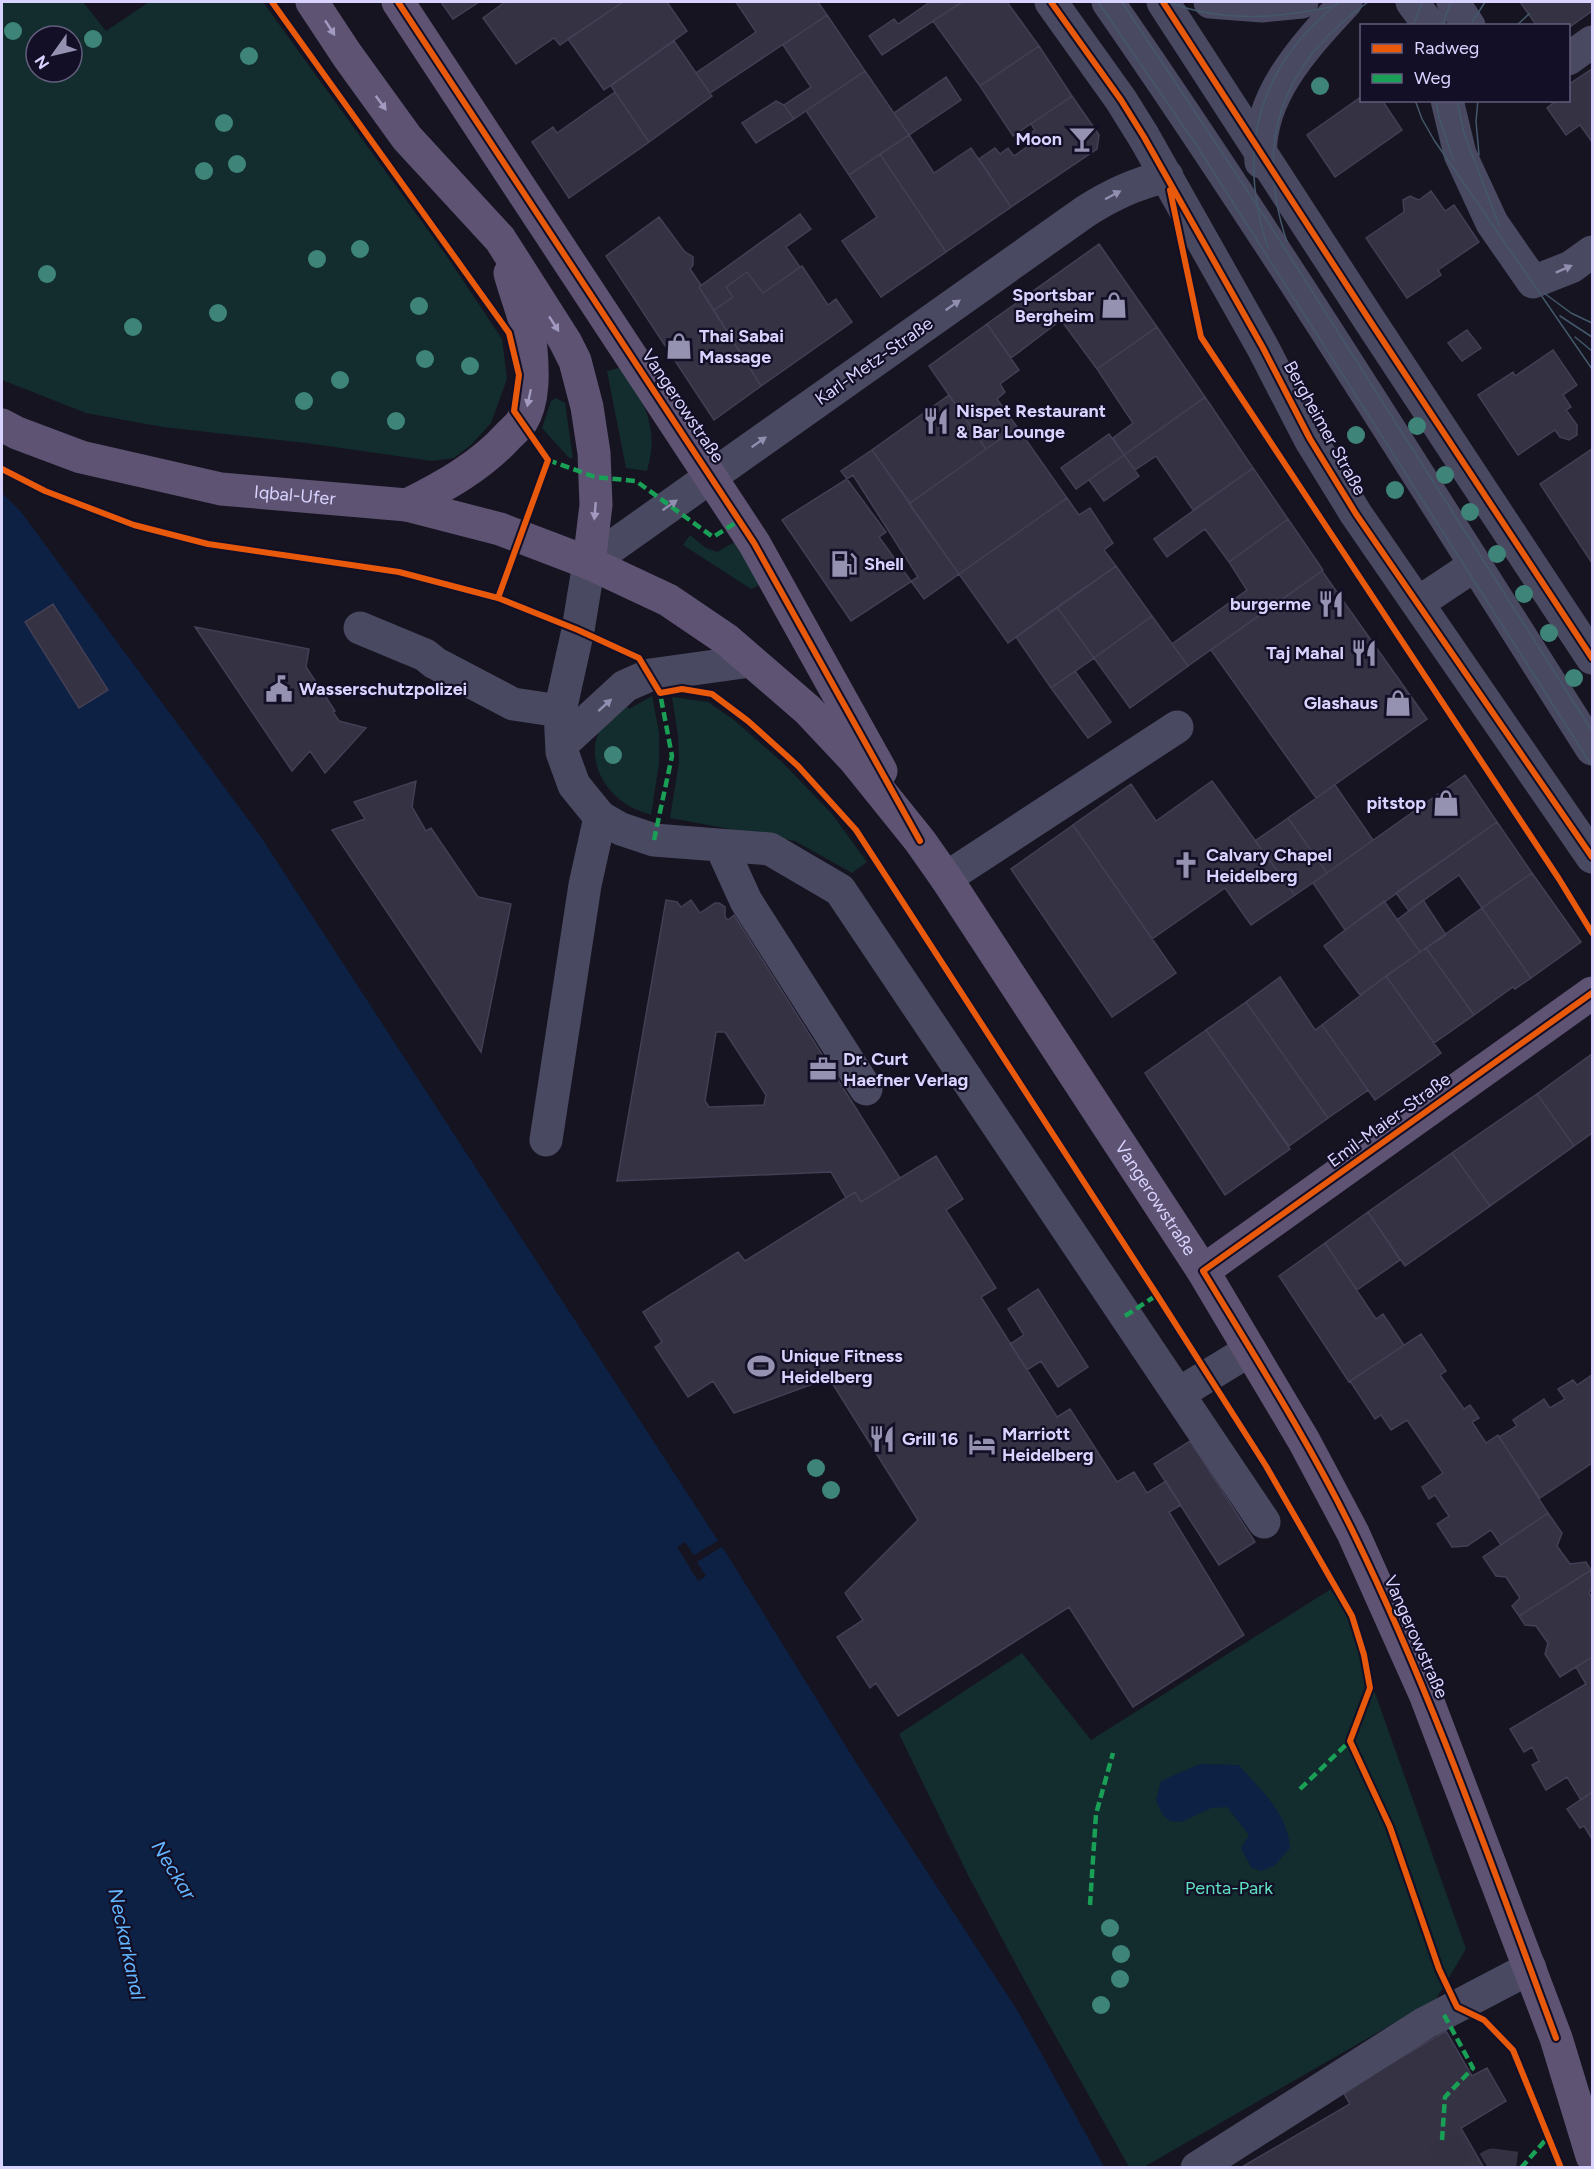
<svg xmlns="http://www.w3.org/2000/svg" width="1594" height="2169" viewBox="0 0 1594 2169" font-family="Figtree,sans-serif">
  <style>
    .green { fill: #132c2d; fill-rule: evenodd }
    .water { fill: #0d2144 }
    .pier { fill: #161421 }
    .building { fill: #343243; stroke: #433f54; stroke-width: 1.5; fill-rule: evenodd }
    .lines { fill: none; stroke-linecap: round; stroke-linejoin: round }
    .minor-tunnel { stroke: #333142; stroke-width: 33; stroke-dasharray: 33 16; stroke-linecap: butt }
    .minor { stroke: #4a4962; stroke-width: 33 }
    .major { stroke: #5e5373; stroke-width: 33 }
    .tram { stroke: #43596b; stroke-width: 1.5 }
    .quiet { stroke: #1a9f57; stroke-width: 4.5; stroke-dasharray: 9 4.5; stroke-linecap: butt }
    .cycleway-casing { stroke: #130f26; stroke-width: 10 }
    .cycleway { stroke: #e8590c; stroke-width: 6 }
    .tree { fill: #3e8478 }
    .oneway { fill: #a29ac0 }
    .oneway2 { fill: #928eb0 }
    .labels { text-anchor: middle; stroke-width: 4.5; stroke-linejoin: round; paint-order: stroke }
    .poi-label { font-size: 18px; font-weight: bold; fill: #d9d4ff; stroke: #130f26; text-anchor: start }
    .street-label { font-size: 18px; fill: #d9d4ff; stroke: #130f26 }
    .park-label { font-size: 18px; fill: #5fe0c0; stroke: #130f26 }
    .water-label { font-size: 20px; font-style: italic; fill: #62b6ff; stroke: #130f26 }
  </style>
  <rect width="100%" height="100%" fill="#161421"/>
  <path class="green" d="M2,2H83L106,31L149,2H263L446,255L502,339L507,379L491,423L471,445L454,458L432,461L306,443L163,427L86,413L2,380ZM36,36H72V72H36Z
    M622,367C644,404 660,426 647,471L626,468L607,371Z
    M556,398L565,403L573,458H569L542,428L551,401Z
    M690,535L706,548L717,552L736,541L759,581L758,586L751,589L683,545Z
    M652,696L659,732V764L651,815C644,812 636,810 629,806C602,790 585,757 601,727C605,718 618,711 625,704L629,709Z
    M672,697L708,702L734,720L782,762L832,814L867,862L852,873L795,841L670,818L679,762L678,736Z
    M1331,1589L1348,1617L1466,1949L1436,1999L1144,2167H1129L1034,1998L969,1877L899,1734L1022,1653L1091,1740Z"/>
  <path class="water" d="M2,493L21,512L259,834L728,1556L855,1761L1019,2013L1104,2167H2Z
    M1200,1764L1239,1765C1261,1791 1288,1813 1290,1848L1274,1866L1261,1871L1251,1867L1241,1848L1249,1835L1227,1807L1211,1808L1182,1822L1170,1821L1162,1814L1156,1800L1161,1781Z"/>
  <path class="pier" d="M721,1539L725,1545L697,1562L706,1576L698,1581L677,1547L685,1542L694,1555Z"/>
  <path class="building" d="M441,2H479L453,19Z
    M505,2H623L560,45L554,38L516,64L483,18Z
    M623,2H667L687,31L604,90L568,39Z
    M736,2H818L827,15L710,93L696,73L756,32Z
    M930,2H962L882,55L869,36L894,19L898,24Z
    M962,2H1007L1039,46L980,86L933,21Z
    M1520,2H1592V11L1568,28V26H1537Z
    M827,15L865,71L794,119L784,105L811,87L783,45Z
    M674,41L712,96L649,142L611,86Z
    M1039,46L1072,96L1013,136L980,86Z
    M1592,69V142L1580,125L1566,135L1547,108L1557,100H1568V85Z
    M865,71L909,135L849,175L806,111Z
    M946,77L961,100L909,135L894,113Z
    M615,92L649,142L569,198L532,142L553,127L557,133Z
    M1072,96L1099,135L1097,149L1011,207L979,159L995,148L1000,154L1008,148L1014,156L1034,142L1029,134L1035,130L1031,124Z
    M1361,97L1362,100H1382L1402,130L1335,177L1307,135Z
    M776,101L784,105L794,119L756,143L742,123Z
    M909,135L934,173L971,148L1011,207L946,252L880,154Z
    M880,154L946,252L881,297L842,241L877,217L849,175Z
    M1431,191L1445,211L1454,205L1479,242L1438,270L1441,275L1407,298L1366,238L1404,212L1403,200L1410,196L1419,200Z
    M800,214L811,229L786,247L800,267L763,293L747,272L726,287L733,297L714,310L699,287Z
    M659,217L684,251L693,257V265L690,269L701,285L699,287L761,386L714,420L606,256Z
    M1099,244L1157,327L1097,369L1061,320L1011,358L987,324Z
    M802,266L828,305L836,299L852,322L761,386L714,310L733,297L726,287L747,272L763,293Z
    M987,324L1019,370L1000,384L1005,392L997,399L1017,427L986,449L929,366Z
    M1157,327L1205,397L1124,455L1113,438L1133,423L1097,369Z
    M1467,330L1481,348L1462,361L1448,343Z
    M1553,350L1577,385L1563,395L1571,407L1566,410L1577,425V435L1569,440L1560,437L1555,430L1518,455L1478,395L1513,372L1515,376Z
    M949,395L986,449L910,503L872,450Z
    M1205,397L1253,468L1193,510L1156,456L1135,470L1124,455Z
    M1017,427L1067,498L959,574L909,504Z
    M1109,434L1124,455L1076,489L1061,468Z
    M1592,449V563L1540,484Z
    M872,450L959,574L924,599L879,537L886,532L841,471Z
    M1124,455L1139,476L1104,501L1089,480Z
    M1253,468L1288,519L1229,562L1205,529L1167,557L1154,539Z
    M853,475L918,577L851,621L782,520Z
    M1067,498L1079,515L1090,508L1113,543L1104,550L1116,566L1008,643L959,574Z
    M1288,519L1323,570L1188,666L1172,644L1247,590L1229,562Z
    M1116,566L1152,616L1094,658L1057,607Z
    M1322,571L1427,719L1316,798L1211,650Z
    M53,604L108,690L79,708L25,622Z
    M1057,607L1094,658L1051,688L1016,637Z
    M1152,616L1188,666L1130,708L1094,658Z
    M195,627L309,649L306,667L335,711L333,712L339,721L366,728L325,773L310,751L292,771Z
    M1075,671L1111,722L1088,738L1051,688Z
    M1465,775L1497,822L1345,930L1313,883Z
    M416,781L412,807L426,831L431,828L478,897L511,904L481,1052L332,830L365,819L354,802Z
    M1212,781L1295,895L1251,925L1225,888L1152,939L1073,825L1131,784L1156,821Z
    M1335,785L1373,840L1327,873L1288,818Z
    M1288,818L1327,873L1295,895L1255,841Z
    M1497,822L1532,873L1482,908L1459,875L1409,911L1396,893Z
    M1073,825L1176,973L1112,1017L1011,869Z
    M1532,873L1581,942L1531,978L1482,908Z
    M666,900L677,902L681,907L691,900L700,913L715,903H719L725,907V917L728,920L734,915L900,1178L861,1202L855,1192L846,1198L831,1172L617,1181ZM716,1032H725L766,1095L764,1105L709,1107L705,1101Z
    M1423,900L1446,935L1420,952L1397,920Z
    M1384,901L1420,952L1360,995L1324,946Z
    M1482,908L1531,978L1515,989L1513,987L1474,1015L1426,948Z
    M1426,948L1474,1015L1434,1043L1386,976Z
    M1386,976L1441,1053L1375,1100L1322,1025Z
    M1280,977L1315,1030L1322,1025L1368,1090L1328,1118L1246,1002Z
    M1246,1002L1328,1118L1289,1146L1206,1030Z
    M1206,1030L1290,1149L1225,1195L1145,1073Z
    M1592,1054V1133L1574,1146L1537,1094Z
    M1537,1094L1574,1146L1490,1206L1452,1153Z
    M1452,1153L1490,1206L1405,1266L1368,1212Z
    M936,1156L963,1199L946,1210L996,1288L981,1297L1057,1417L1070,1409L1117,1482L1134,1472L1147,1493L1166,1481L1181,1505L1169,1512L1244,1635L1133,1707L1069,1607L898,1716L876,1683L870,1688L837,1637L863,1620L845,1593L918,1520L829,1378L734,1413L713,1381L688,1397L655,1347L662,1342L643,1312L738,1252L745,1261L855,1192L861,1202Z
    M1368,1212L1400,1260L1357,1290L1325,1243Z
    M1325,1243L1376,1319L1383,1314L1404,1345L1349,1382L1279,1276Z
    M1038,1289L1088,1367L1058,1387L1041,1361L1027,1370L1010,1344L1024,1335L1008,1309Z
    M1421,1334L1446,1371L1440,1375L1464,1409L1470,1405L1479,1418L1472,1422L1486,1443L1498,1435L1548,1513L1501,1545L1491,1530L1467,1546L1452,1547L1437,1524L1449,1516L1435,1495L1429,1499L1422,1487L1443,1473L1407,1420L1391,1430L1381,1415L1375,1419L1350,1381Z
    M1592,1375V1463L1540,1498L1499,1437L1517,1426L1513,1420L1544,1399L1550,1408L1565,1399L1558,1389L1573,1380L1577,1385Z
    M1190,1441L1255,1542L1219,1565L1154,1464Z
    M1548,1513L1562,1533L1557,1546L1570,1564L1586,1562L1591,1570L1519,1616L1512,1606L1520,1598L1506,1577L1496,1576L1483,1557Z
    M1591,1570L1592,1587L1589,1593L1592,1598V1657L1560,1677L1545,1654L1548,1643L1536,1626L1525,1625L1519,1616Z
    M1592,1657V1792L1581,1800L1567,1777L1546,1790L1532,1765L1539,1761L1532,1747L1524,1752L1510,1729L1586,1684L1576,1667Z
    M1592,1792V1839L1584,1826L1580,1828L1567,1809Z
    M1446,2031L1472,2076L1487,2068L1506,2101L1461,2128L1484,2168H1240L1350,2104L1343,2092Z"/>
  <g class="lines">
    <path class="minor-tunnel" d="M1442,2140L1456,2168
      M1488,2168L1493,2165L1516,2168"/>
    <path class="minor" d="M1051,2L1121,100L1144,137L1263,348L1310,439L1356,514L1592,857
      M1108,2C1277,246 1433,499 1592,749
      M1163,2L1370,321L1592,658
      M1210,2L1262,6L1302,2
      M1412,2L1430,26
      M1453,2L1469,26
      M1568,59L1592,42
      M1447,100L1460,154L1492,223L1533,282L1571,267L1592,252
      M1261,162C1255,98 1306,45 1346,2
      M1167,176C1135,184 1113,194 1086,211L589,563L578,630L560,711L562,752L574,785L600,817L621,829L654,840L770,849L840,890L1264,1522
      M1418,603L1475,565
      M360,628L425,655L435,663L513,704L560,711
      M562,744L625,686L650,675L751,661
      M721,846L746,901L866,1089
      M946,878L1177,727
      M546,1140L585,885L600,817
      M1178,1394L1250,1350
      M1197,2168L1425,2023L1530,1968"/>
    <g class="major">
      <path d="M312,2L347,55L407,138L500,239L565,341L575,361L587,407L594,453L596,505L589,563"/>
      <path d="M398,2L754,543L881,771"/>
      <path id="s1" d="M2,425L17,433L81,457L221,489L407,505L500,529L589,563L668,600L727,640L808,710L854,759L920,841L946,878L1203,1271L1304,1441L1353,1533L1425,1694L1556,2038L1592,2156"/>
      <path d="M407,505C445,486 481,466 509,435C513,431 519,426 522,421C534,401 533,372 531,349C529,327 516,296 510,273"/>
      <path d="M1203,1271L1592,993"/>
    </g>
    <path class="tram" d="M1098,2L1197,146L1592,766
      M1122,2L1268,222L1592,731
      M1168,2C1220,22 1276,19 1330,7
      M1413,26L1422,2
      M1442,26L1451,2
      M1470,26L1485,2
      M1516,26L1529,14
      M1415,100L1422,119L1434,140L1592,369
      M1436,100L1439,117L1453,159
      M1457,100L1464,133L1499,225
      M1478,100L1476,121L1479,155
      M1287,242C1253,141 1282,63 1368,2
      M1268,248C1236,150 1257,67 1339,2
      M1544,293L1571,313L1592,323
      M1560,316L1592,337
      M1575,337L1592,351"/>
    <path class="quiet" d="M548,460L595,477L636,481L713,537L740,520
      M654,840L672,756L660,693
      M1125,1316L1157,1295
      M1300,1789L1350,1741
      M1090,1905L1096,1814L1113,1753
      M1442,2140L1445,2097L1473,2068L1443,2013
      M1521,2168L1549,2136"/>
    <defs>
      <path id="cycleway" d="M272,2L509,333L519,375L514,411L548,460L498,598
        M398,2L754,543L920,841
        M1051,2L1121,100L1144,137L1263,348L1310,439L1356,514L1592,857
        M1163,2L1370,321L1592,658
        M1170,190L1201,337L1559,879L1592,933
        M2,469L45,491L134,525L208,544L399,572L498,598L578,630L639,658L660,693L682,689L712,694L748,721L798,766L856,830L1157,1295L1266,1466L1352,1616L1364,1655L1370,1688L1350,1741L1390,1827L1439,1969L1457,2007L1484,2020L1513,2050L1561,2168
        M1556,2038C1493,1869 1433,1696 1354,1534C1310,1443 1255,1357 1203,1271L1592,993"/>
    </defs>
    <use href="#cycleway" class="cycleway-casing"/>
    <use href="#cycleway" class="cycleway"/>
  </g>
  <g class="tree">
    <circle cx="13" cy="31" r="9"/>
    <circle cx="93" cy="39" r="9"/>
    <circle cx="249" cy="56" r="9"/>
    <circle cx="1320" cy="86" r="9"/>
    <circle cx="224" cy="123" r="9"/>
    <circle cx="237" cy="164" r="9"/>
    <circle cx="204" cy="171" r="9"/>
    <circle cx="360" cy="249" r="9"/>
    <circle cx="317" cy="259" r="9"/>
    <circle cx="47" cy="274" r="9"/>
    <circle cx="419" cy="306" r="9"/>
    <circle cx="218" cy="313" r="9"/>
    <circle cx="133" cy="327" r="9"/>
    <circle cx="425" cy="359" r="9"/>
    <circle cx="470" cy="366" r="9"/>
    <circle cx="340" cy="380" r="9"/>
    <circle cx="304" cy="401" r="9"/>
    <circle cx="396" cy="421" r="9"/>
    <circle cx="1417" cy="426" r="9"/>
    <circle cx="1356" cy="435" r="9"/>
    <circle cx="1445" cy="475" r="9"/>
    <circle cx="1395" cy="490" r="9"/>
    <circle cx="1470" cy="512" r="9"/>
    <circle cx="1497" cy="554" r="9"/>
    <circle cx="1524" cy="594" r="9"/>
    <circle cx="1549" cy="633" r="9"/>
    <circle cx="1574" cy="678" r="9"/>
    <circle cx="613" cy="755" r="9"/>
    <circle cx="816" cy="1468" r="9"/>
    <circle cx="831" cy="1490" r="9"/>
    <circle cx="1110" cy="1928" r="9"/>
    <circle cx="1121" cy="1954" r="9"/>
    <circle cx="1120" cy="1979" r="9"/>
    <circle cx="1101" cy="2005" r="9"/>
  </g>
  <defs><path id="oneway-solid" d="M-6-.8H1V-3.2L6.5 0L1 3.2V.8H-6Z" transform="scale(1.5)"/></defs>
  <g class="oneway">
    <use href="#oneway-solid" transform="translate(330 28) rotate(57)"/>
    <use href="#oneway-solid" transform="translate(381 103) rotate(54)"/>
    <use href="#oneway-solid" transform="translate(554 324) rotate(57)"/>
    <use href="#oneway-solid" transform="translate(529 398) rotate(102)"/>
    <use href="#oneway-solid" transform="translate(595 511) rotate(95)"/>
  </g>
  <g class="oneway2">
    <use href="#oneway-solid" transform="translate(1113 195) rotate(-28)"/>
    <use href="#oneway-solid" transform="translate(1564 269) rotate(-24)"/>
    <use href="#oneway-solid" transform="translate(953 305) rotate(-35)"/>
    <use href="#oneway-solid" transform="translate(759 442) rotate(-35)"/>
    <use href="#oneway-solid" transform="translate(670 505) rotate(-35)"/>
    <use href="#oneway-solid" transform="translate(605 705) rotate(-42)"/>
  </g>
  <defs>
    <symbol id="bar-bare" viewBox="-9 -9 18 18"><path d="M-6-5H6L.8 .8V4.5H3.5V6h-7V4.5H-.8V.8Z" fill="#9591b1" stroke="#130f26" stroke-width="2.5" paint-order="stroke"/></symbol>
    <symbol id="shop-bare" viewBox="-9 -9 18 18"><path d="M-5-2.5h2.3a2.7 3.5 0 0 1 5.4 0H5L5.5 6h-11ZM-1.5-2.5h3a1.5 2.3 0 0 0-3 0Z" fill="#9591b1" stroke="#130f26" stroke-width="2.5" paint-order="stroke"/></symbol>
    <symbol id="restaurant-bare" viewBox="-9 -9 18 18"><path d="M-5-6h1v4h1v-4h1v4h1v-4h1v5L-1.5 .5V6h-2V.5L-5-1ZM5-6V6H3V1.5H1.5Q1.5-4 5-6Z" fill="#9591b1" stroke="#130f26" stroke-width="2.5" paint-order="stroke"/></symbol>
    <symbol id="fuel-bare" viewBox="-9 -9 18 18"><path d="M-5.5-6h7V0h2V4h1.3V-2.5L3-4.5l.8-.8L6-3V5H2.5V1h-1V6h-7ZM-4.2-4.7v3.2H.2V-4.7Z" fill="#9591b1" stroke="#130f26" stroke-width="2.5" paint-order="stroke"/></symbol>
    <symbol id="civic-bare" viewBox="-9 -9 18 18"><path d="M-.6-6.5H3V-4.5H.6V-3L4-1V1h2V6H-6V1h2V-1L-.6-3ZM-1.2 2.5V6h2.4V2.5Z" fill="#9591b1" stroke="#130f26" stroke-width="2.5" paint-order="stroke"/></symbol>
    <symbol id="church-bare" viewBox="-9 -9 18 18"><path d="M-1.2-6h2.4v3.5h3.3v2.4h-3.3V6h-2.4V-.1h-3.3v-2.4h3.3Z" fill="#9591b1" stroke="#130f26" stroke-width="2.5" paint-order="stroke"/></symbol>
    <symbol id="office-bare" viewBox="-9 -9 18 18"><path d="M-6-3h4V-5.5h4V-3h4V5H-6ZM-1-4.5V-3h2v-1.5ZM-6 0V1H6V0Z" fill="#9591b1" stroke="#130f26" stroke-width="2.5" paint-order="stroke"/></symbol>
    <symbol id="stadium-bare" viewBox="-9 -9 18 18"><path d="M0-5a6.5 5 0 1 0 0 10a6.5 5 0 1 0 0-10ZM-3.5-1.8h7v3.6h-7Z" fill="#9591b1" stroke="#130f26" stroke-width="2.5" paint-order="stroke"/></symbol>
    <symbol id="hotel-bare" viewBox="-9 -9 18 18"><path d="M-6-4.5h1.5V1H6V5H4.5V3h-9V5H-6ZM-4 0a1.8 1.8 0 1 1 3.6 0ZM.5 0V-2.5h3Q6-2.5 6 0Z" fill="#9591b1" stroke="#130f26" stroke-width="2.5" paint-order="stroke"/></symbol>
  </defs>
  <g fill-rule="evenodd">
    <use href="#bar-bare" x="1063" y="120" width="38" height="38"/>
    <use href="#shop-bare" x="1095" y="286" width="38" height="38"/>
    <use href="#shop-bare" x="660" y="327" width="38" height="38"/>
    <use href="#restaurant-bare" x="917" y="402" width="38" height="38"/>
    <use href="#fuel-bare" x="825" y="545" width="38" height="38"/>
    <use href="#restaurant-bare" x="1312" y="585" width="38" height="38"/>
    <use href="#restaurant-bare" x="1345" y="634" width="38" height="38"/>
    <use href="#civic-bare" x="260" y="670" width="38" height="38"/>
    <use href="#shop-bare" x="1379" y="684" width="38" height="38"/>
    <use href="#shop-bare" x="1427" y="784" width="38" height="38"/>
    <use href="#church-bare" x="1167" y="846" width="38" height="38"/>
    <use href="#office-bare" x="804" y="1050" width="38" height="38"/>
    <use href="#stadium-bare" x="742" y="1347" width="38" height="38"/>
    <use href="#restaurant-bare" x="863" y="1420" width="38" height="38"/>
    <use href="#hotel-bare" x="963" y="1425" width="38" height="38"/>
  </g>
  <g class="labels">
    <g class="poi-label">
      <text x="1062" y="145" text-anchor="end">Moon</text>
      <text x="1094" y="301" text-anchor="end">Sportsbar<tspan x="1094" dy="21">Bergheim</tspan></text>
      <text x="699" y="342">Thai Sabai<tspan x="699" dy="21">Massage</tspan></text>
      <text x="956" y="417">Nispet Restaurant<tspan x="956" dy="21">&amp; Bar Lounge</tspan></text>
      <text x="864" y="570">Shell</text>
      <text x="1311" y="610" text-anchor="end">burgerme</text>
      <text x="1344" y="659" text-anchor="end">Taj Mahal</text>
      <text x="299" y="695">Wasserschutzpolizei</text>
      <text x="1378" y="709" text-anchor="end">Glashaus</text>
      <text x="1426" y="809" text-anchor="end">pitstop</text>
      <text x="1206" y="861">Calvary Chapel<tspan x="1206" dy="21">Heidelberg</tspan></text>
      <text x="843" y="1065">Dr. Curt<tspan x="843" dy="21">Haefner Verlag</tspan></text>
      <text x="781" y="1362">Unique Fitness<tspan x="781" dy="21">Heidelberg</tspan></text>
      <text x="1002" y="1440">Marriott<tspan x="1002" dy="21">Heidelberg</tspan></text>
      <text x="902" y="1445">Grill 16</text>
    </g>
    <g class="street-label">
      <text transform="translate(874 361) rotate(-35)" y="6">Karl-Metz-Straße</text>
      <text transform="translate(683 406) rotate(56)" y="6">Vangerowstraße</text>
      <text transform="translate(1325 428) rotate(61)" y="6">Bergheimer Straße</text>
      <text dy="6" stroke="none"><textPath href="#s1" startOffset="303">Iqbal-Ufer</textPath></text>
      <text transform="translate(1389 1120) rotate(-36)" y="6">Emil-Maier-Straße</text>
      <text dy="6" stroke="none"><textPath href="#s1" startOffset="1473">Vangerowstraße</textPath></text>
      <text transform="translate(1416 1637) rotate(66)" y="6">Vangerowstraße</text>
    </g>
    <g class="park-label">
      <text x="1229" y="1894">Penta-Park</text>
    </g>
    <g class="water-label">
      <text transform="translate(174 1870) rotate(58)" y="7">Neckar</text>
      <text transform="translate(127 1944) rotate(78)" y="7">Neckarkanal</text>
    </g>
  </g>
  <rect width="1594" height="2169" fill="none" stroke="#d9d4ff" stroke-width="6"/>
  <rect x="1360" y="24" width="210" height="78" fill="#130f26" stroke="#625e7d" stroke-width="1.5"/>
  <rect x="1372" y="44" width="30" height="9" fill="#e8590c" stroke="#625e7d" stroke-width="1.5"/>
  <text x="1414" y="54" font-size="18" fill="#d9d4ff">Radweg</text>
  <rect x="1372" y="74" width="30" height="9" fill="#1a9f57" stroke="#625e7d" stroke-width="1.5"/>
  <text x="1414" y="84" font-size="18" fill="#d9d4ff">Weg</text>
  <g transform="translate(54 54) rotate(236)"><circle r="28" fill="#130f26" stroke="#625e7d" stroke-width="1.5"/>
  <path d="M0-4.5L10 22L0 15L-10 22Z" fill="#9591b1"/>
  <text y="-9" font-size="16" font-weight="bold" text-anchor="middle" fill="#d9d4ff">N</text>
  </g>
</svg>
